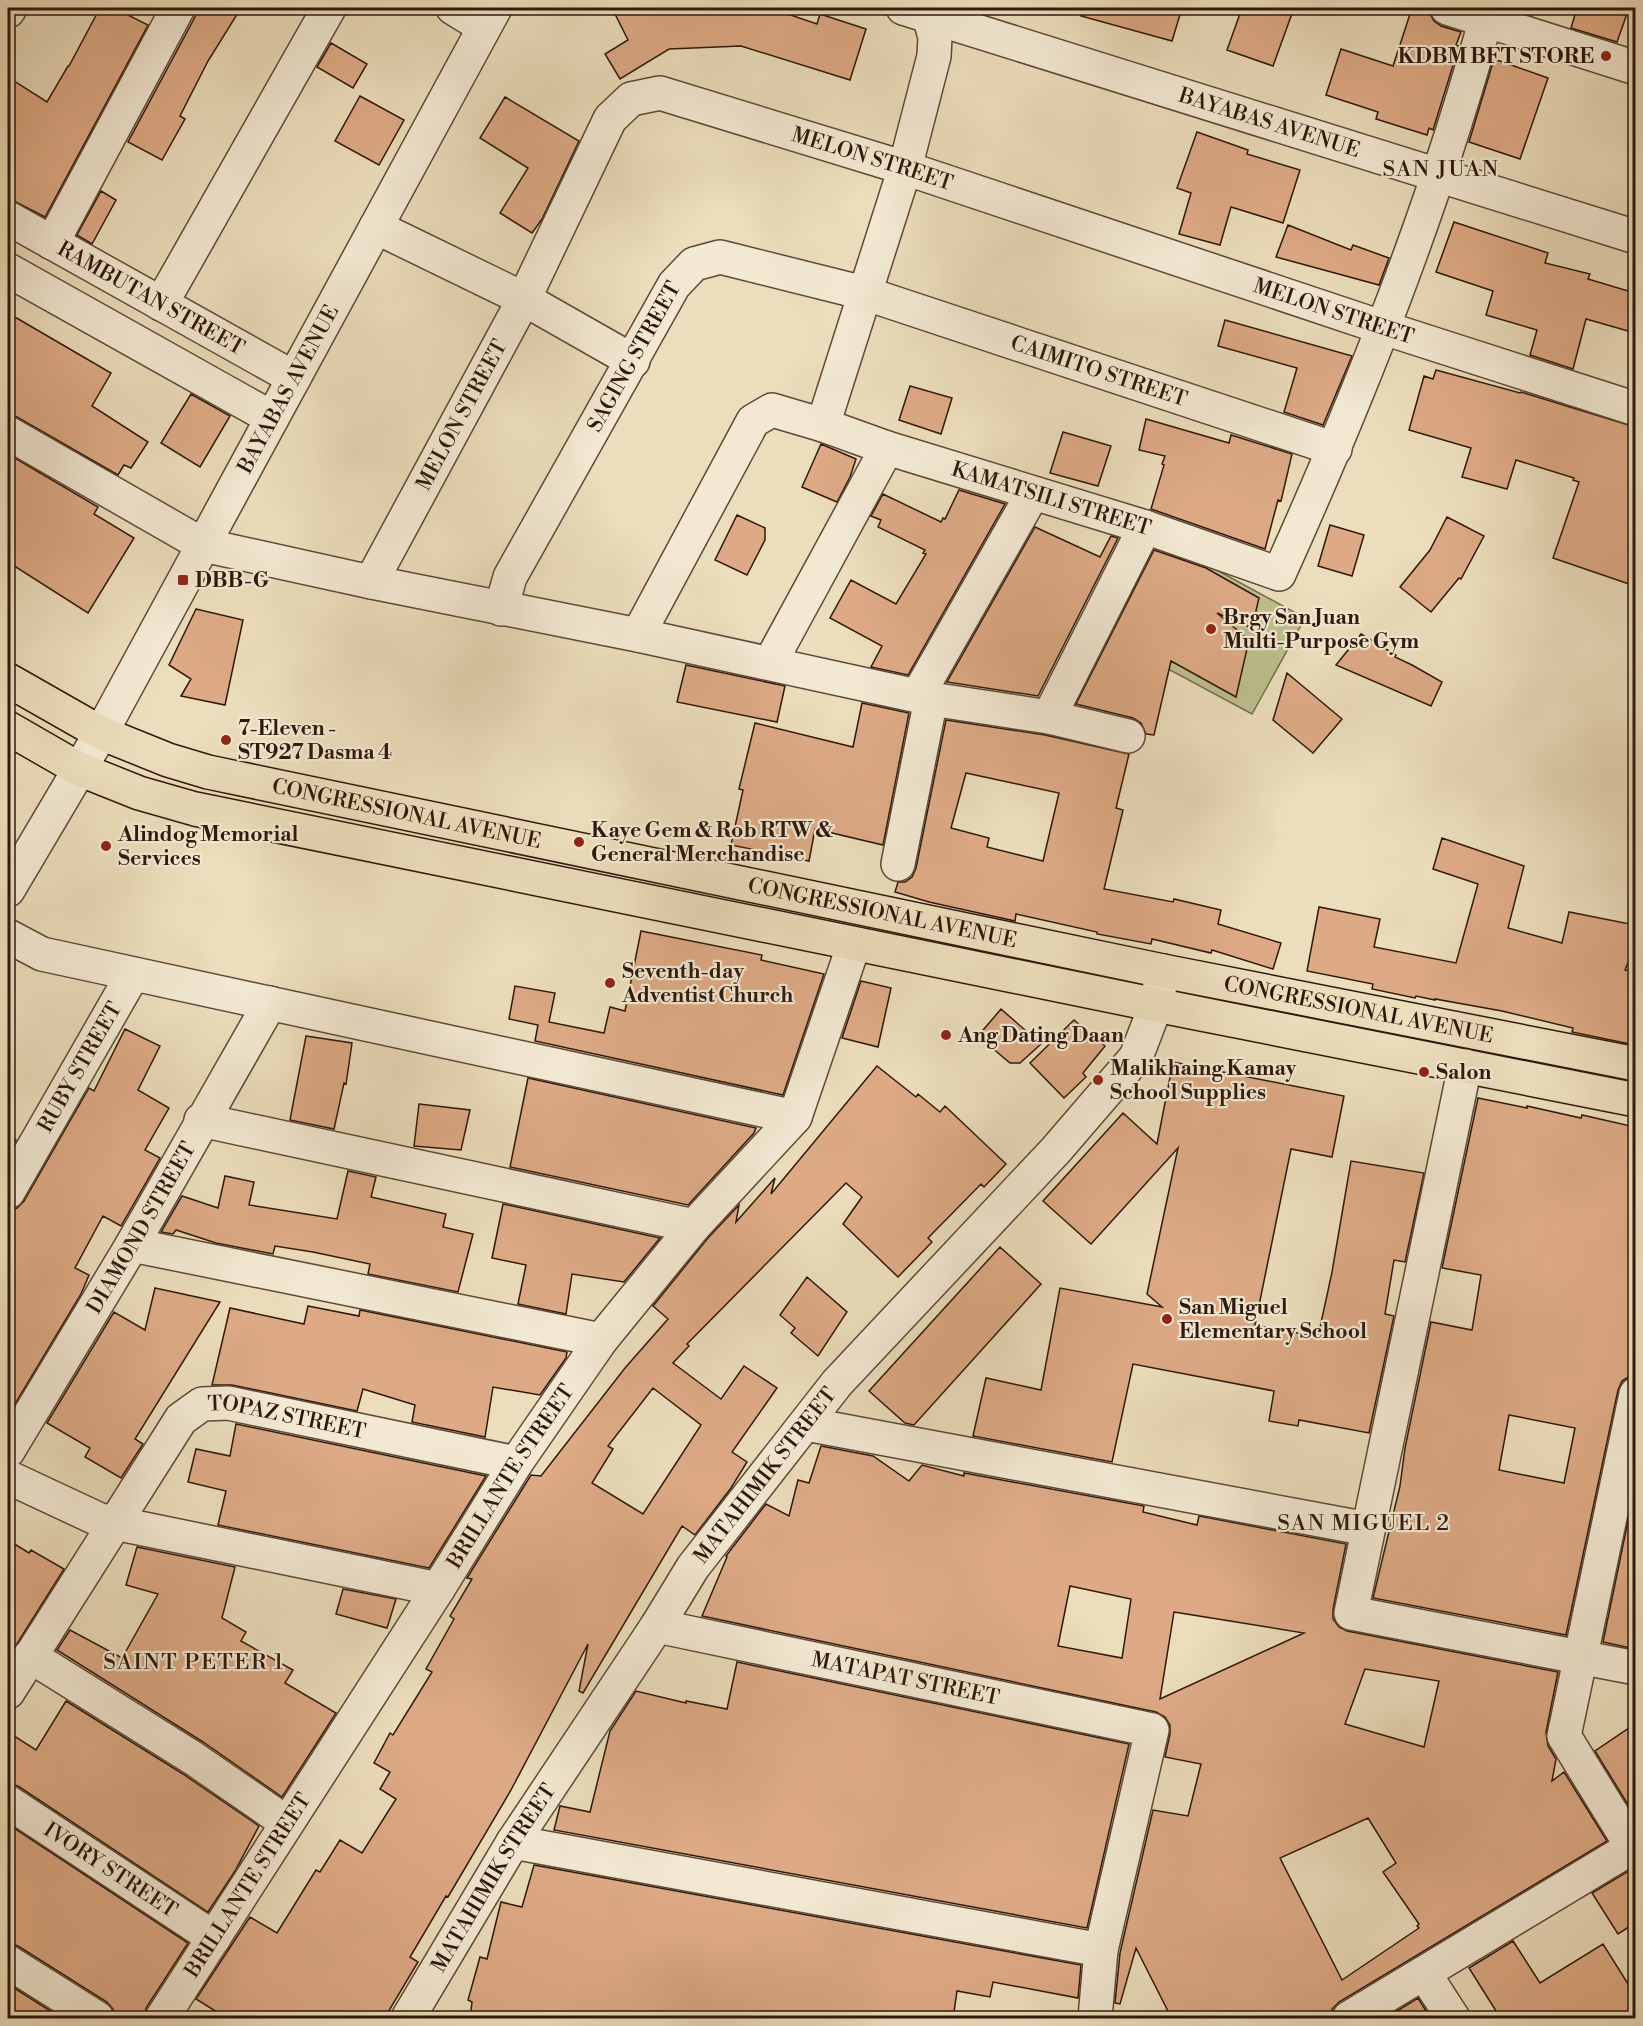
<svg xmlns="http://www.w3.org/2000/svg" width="1643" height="2026" viewBox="0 0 1643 2026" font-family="'Libre Bodoni',serif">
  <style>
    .green { fill: #bcc08e; stroke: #766c4c; stroke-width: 1.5 }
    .building { fill: #ddaa85; stroke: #2f180b; stroke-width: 1.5; fill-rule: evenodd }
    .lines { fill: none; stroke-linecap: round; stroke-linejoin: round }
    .minor-casing { stroke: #5e4937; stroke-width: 36 }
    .major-casing { stroke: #2f180b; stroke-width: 36 }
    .minor { stroke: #f3e9d3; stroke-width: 33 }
    .major { stroke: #ecddbc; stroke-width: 33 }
    .poi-dot { fill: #8f2418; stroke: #f3e9d3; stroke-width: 2 }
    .labels { text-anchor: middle; stroke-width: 4.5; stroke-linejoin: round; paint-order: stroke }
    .poi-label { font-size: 21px; font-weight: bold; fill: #2f180b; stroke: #f3e9d3; text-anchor: start }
    .street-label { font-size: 21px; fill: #2f180b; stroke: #f3e9d3 }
    .neighbourhood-label { font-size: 22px; letter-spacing: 1.5px; fill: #2f180b; stroke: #f3e9d3 }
  </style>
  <rect width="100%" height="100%" fill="#ecddbc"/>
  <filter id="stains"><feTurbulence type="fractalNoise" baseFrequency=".00333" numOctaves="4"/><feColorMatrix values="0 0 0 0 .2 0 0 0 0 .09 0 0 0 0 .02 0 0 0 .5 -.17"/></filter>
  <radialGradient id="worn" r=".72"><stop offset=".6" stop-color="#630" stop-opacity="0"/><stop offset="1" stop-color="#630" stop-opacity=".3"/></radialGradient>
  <path class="green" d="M1169,544L1305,618L1252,714L1116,641Z"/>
  <path class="building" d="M100,8H114L148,25L45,217L8,198V77L47,102L68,66H69Z
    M197,8H241L208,61L180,116L185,119L162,160L128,142L195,17Z
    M612,8H770L817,24L820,14L866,29L850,80L741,46L669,49L620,79L605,54L628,40Z
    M1082,8H1182L1172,41L1081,16Z
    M1242,8H1294L1273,66L1227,50Z
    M1412,8L1430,14L1434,21L1441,26L1461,32L1456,45L1459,46L1433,130L1429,128L1427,135L1376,119L1378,112L1326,95L1341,49L1393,66Z
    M1577,8H1629L1617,42L1571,28Z
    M331,43L367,64L353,88L317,67Z
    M1494,59L1548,78L1520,159L1469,142Z
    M360,96L404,120L379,165L335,141Z
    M505,97L579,141L542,219L532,233L500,213L528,168L480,138Z
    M1197,132L1248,150L1247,154L1300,170L1283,223L1231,207L1220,245L1179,234L1191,193L1177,188Z
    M101,191L116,200L92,244L77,235Z
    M1454,222L1548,253L1545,263L1590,274L1588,279L1635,293V333L1586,319L1573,369L1530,355L1537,330L1486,315L1493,291L1436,272Z
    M1288,225L1351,250L1353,245L1389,258L1379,285L1276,257Z
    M8,313L111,373L92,406L148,442L131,468L124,465L118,475L17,417L8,414Z
    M1225,320L1352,356L1323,425L1284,412L1297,368L1218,346Z
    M1436,370L1520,393L1521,392L1635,427V565L1629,584L1553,558L1579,482L1573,480L1574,478L1516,460L1507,489L1462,477L1471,448L1409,430L1424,376L1433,379Z
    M910,386L952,398L941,434L899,420Z
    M191,394L230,416L200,467L161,443Z
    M1146,419L1229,443L1231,435L1292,454L1281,501L1278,500L1265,549L1151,509L1164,465L1162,464L1165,456L1139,450Z
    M1063,432L1111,446L1098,486L1050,473Z
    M821,444L856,459L850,477L837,502L802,487Z
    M8,454L98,507L94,514L134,538L88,613L8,562Z
    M959,490L1005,504L908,675L871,667L882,646L830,618L851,580L896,604L926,554L923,553L925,550L878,527L881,520L871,516L883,494L941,522L943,518L945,519Z
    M737,515L765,528V540L747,575L715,560Z
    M1447,517L1484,536L1461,579L1459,578L1431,612L1400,587L1430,550Z
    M1330,525L1364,535L1352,576L1318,566Z
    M1035,527L1100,557L1111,536L1118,538L1038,696L947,682Z
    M1154,550L1206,568L1259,598L1252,628L1217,613L1249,640L1236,697L1171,661L1154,735L1146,734L1141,723L1133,718L1076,704Z
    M196,609L243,620L225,705L181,696L191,679L169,665Z
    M1361,634L1396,655L1395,657L1412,665L1442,682L1431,706L1336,665Z
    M686,665L785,686L777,722L677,702Z
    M1287,673L1342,719L1313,753L1273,720Z
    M862,703L909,713L883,845L815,829L809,861L731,845L743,790L739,789L755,723L853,747Z
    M946,720L1045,735L1129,754L1116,808L1123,810L1104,889L1173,902L1174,899L1221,910L1218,924L1281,943L1273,969L1212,950L1211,953L1152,939L1151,944L1097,934V932L1016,914L1015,921L929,902L895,892L898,882H905L912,877L916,868ZM966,773L1059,793L1043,861L987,847L989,838L951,828Z
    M1442,838L1524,866L1508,928L1562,943L1569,912L1635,925V945L1625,970L1635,972V1045L1572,1032L1573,1028L1502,1011L1435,999V1000L1416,996L1415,998L1372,989L1373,984L1307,971L1319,907L1380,919L1374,947L1456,963L1478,884L1433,869Z
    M641,931L762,955L761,960L824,974L783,1095L535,1041L538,1025L509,1019L515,986L555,993L549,1022L604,1033L610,1007L625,1011Z
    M861,981L891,988L878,1047L842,1038Z
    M1001,1009L1041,1044L1020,1063H1010L978,1036Z
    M1074,1020L1105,1046L1083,1073L1086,1077L1064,1098L1030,1063Z
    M125,1029L160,1046L138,1090L169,1108L145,1150L160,1158L121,1226L103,1216L75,1268L89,1275L81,1294L15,1404L8,1400V1211L17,1208L24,1201L89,1088L94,1091Z
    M306,1036L352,1043L346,1084L344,1083L334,1129L290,1120Z
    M1173,1062L1344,1096L1332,1157L1291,1149L1255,1325L1318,1337L1332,1272L1351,1161L1424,1173L1405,1262L1394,1260L1385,1314L1394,1316L1369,1433L1299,1420L1298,1426L1269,1421L1274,1391L1133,1364L1112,1462L973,1436L986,1378L1041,1390L1060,1288L1162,1307L1147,1294L1178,1148L1091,1244L1043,1201L1123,1113L1157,1144Z
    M877,1066L916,1097L918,1094L940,1112L945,1106L1006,1164L984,1187L981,1184L928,1238L932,1242L898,1277L843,1224L862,1197L846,1183L687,1344L689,1346L673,1363L721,1399L744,1366L777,1388L732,1452L747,1462L731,1488L695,1535L682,1526L583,1693L579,1691L588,1644L511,1790L448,1897L446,1896L410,1957L418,1962L384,2019H228L196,1999L250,1917L277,1933L316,1870L320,1872L340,1840L362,1853L396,1799L380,1789L390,1772L374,1763L390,1733L393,1735L432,1672L426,1669L454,1619L450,1616L472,1579L467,1578L531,1475L541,1476L625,1368L668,1319L653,1306L708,1238L739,1205L736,1222L775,1178L771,1194ZM653,1388L701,1425L643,1514L592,1483L613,1449L608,1446Z
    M528,1078L756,1128L754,1133L688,1205L510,1167Z
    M1478,1098L1527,1108V1106L1581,1118L1582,1115L1635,1127V1376H1630L1622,1381L1618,1390L1566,1635L1373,1598L1400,1486L1405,1448L1431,1322L1472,1330L1481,1275L1442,1268ZM1509,1415L1575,1428L1564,1483L1499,1470Z
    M419,1104L470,1110L461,1150L414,1146Z
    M8,1135L16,1140L8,1155Z
    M348,1171L376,1177L371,1197L446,1214L443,1227L473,1234L458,1292L368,1274L370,1264L313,1252L275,1246L273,1254L216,1243L176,1230L173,1234L161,1232L182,1196L218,1208L225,1176L254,1182L249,1205L337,1219Z
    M503,1204L660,1238L624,1282L572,1274L566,1314L518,1304L526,1265L492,1258Z
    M1000,1247L1041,1284L914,1425L905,1423L869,1391Z
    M807,1277L847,1312L818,1356L791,1333L795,1328L780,1315Z
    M155,1288L220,1302L135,1439L143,1444L121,1478L85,1457L90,1448L47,1423L114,1312L145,1330Z
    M308,1306L359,1316L360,1310L567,1352L566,1358L540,1395L493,1387L485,1437L412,1422L415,1405L363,1389L357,1411L232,1385H212L230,1308L304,1324Z
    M236,1424L486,1476L429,1568L218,1525L226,1491L188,1482L196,1449L230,1456Z
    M821,1446L873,1456L909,1481L922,1465L964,1476V1473L1144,1506L1143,1512L1197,1525L1199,1516L1346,1544L1333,1609V1619L1339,1627L1347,1631L1558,1672L1546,1732L1548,1746L1556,1759L1552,1781L1564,1772L1607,1841L1339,2002L1332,2009L1330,2019H1172L1136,1948L1120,2004L1115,2003L1120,1953L1153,1810L1188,1816L1201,1764L1165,1757L1170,1734V1725L1165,1717L1156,1712L702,1616L727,1557L726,1556L766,1504L789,1516L798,1480L809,1483ZM1070,1586L1131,1599L1122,1658L1058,1646ZM1174,1612L1304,1633L1160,1699ZM1365,1669L1439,1681L1424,1747L1345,1724ZM1368,1818L1396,1863L1383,1872L1419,1924L1417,1926L1419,1928L1342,1980L1280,1858Z
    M1635,1487V1649L1603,1642Z
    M8,1540L29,1553L31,1550L64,1569L8,1658Z
    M137,1547L235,1567L222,1618L246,1632L241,1641L293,1670L285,1683L336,1713L282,1797L203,1742L57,1650L70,1630L122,1658L158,1594L126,1585Z
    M343,1589L396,1599L387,1628L336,1614Z
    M737,1662L1129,1744L1087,1928L554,1830L560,1806L590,1812L610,1731L636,1691L686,1703V1701L727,1709Z
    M66,1701L183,1774L259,1826L235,1871L208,1912L18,1786L8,1784V1732L36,1750Z
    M1635,1724V1816L1595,1751Z
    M8,1824L188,1943L146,2008L143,2019H116L113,2009L107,2002L18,1946L8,1943Z
    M534,1865L1081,1965L1078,1998L993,1982L990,1997L957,1991L953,2019H470L472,2002L468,2000L480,1957L487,1959L501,1902L522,1907Z
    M1630,1870L1635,1872V1923L1618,1934L1592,1893Z
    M1513,1941L1540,1983L1603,1944L1635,1995V2019H1501L1469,1968Z
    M8,1984L63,2019H8Z
    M1418,1998L1431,2019H1384Z"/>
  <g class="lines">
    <defs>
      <g id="minor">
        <path d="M453,8L484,27"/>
        <path id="s1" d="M903,8L1636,237"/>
        <path d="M1447,8L1636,68"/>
        <path d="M8,11L10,8"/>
        <path id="s2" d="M8,218L294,378"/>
        <path d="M376,227L524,299L633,361"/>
        <path d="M52,243L178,8"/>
        <path d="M8,270L272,418"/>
        <path d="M161,304L329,8"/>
        <path d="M823,425L905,168L934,56L935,37L929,16L932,8"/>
        <path d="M8,433L203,545L371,582L638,635L931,699L1049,717L1128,736"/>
        <path id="s3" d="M371,582L524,299L610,119L631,99L660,93L905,168L1384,328L1636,409"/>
        <path id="s4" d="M501,609L510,577L674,285L694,264L720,257L864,293L1335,449"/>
        <path id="s5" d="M638,635L753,421L772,410L823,425L887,448L1145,527L1279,574C1362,390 1436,203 1489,8"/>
        <path d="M770,663L887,448"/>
        <path d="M918,695L1033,493"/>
        <path d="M1049,717L1145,527"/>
        <path d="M898,864L931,699"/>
        <path id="s6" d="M8,890L101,733L495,8"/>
        <path d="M8,936L42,954L795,1117"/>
        <path d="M1465,1066L1351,1613L1636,1668"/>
        <path d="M201,1120L694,1226"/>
        <path id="s7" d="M8,1192L133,974"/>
        <path d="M132,1245L601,1340"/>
        <path d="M1636,1394L1564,1736L1636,1853"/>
        <path d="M806,1424L1368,1529"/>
        <path id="s8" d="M8,1451L132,1245L270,1003"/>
        <path d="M8,1477L100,1520L438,1589"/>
        <path id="s9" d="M657,1626L1152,1730L1101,1950L1095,2018"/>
        <path d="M30,1656L193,1758L287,1823"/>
        <path id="s10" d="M8,1692L181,1419L202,1404L228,1403L516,1463"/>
        <path id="s11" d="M8,1802L214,1938"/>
        <path d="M513,1842L1101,1950"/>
        <path d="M8,1962L97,2018"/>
        <path d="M1424,1973L1453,2018"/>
        <path id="s12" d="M162,2018L438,1589L516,1463L601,1340L694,1226L795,1117L854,944"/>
        <path id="s13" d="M408,2018L513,1842L657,1626L693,1567L837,1383L1056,1150L1136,1057L1156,1005L1163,971"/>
        <path d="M1349,2018L1636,1845"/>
      </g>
      <g id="major">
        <path id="s14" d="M8,680L101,733L168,760L208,772L1163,971L1636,1064"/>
        <path d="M8,728L79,769L139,793L195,809L1156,1005L1636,1100"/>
      </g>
    </defs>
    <use href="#minor" class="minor-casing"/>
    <use href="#major" class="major-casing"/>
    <use href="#minor" class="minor"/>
    <use href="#major" class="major"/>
  </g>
  <g class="poi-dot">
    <circle cx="1606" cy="56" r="6"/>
    <rect x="177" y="574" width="12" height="12" rx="3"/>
    <circle cx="1211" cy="629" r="6"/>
    <circle cx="226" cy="740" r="6"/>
    <circle cx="579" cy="842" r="6"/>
    <circle cx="106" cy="846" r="6"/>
    <circle cx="610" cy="983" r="6"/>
    <circle cx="946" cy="1035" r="6"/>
    <circle cx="1424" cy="1072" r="6"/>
    <circle cx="1098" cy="1080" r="6"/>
    <circle cx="1167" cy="1319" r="6"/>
  </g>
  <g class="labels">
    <g class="poi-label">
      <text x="1594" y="63" text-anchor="end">KDBM BFT STORE</text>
      <text x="195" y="587">DBB-G</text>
      <text x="1223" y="624">Brgy San Juan<tspan x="1223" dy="24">Multi-Purpose Gym</tspan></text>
      <text x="238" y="735">7-Eleven -<tspan x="238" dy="24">ST927 Dasma 4</tspan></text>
      <text x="591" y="837">Kaye Gem &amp; Rob RTW &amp;<tspan x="591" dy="24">General Merchandise</tspan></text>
      <text x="118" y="841">Alindog Memorial<tspan x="118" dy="24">Services</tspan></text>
      <text x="622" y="978">Seventh-day<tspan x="622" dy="24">Adventist Church</tspan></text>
      <text x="958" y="1042">Ang Dating Daan</text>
      <text x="1110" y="1075">Malikhaing Kamay<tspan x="1110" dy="24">School Supplies</tspan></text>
      <text x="1436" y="1079">Salon</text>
      <text x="1179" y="1314">San Miguel<tspan x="1179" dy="24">Elementary School</tspan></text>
    </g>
    <g class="street-label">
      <text dy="7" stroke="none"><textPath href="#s1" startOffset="384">BAYABAS AVENUE</textPath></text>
      <text dy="7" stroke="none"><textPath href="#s3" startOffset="802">MELON STREET</textPath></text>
      <text dy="7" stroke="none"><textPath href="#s2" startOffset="164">RAMBUTAN STREET</textPath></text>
      <text dy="7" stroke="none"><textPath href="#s3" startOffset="1288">MELON STREET</textPath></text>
      <text dy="7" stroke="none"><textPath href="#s4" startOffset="286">SAGING STREET</textPath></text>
      <text dy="7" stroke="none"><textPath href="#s4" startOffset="820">CAIMITO STREET</textPath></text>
      <text dy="7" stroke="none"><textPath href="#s6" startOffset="574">BAYABAS AVENUE</textPath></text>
      <text dy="7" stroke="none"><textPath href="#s3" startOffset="190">MELON STREET</textPath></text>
      <text dy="7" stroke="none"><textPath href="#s5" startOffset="558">KAMATSILI STREET</textPath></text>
      <text dy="7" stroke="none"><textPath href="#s14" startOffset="424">CONGRESSIONAL AVENUE</textPath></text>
      <text dy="7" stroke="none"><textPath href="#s14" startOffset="910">CONGRESSIONAL AVENUE</textPath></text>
      <text dy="7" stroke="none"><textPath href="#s14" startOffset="1396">CONGRESSIONAL AVENUE</textPath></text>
      <text dy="7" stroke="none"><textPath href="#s7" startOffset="144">RUBY STREET</textPath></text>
      <text dy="7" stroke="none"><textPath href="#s8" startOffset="260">DIAMOND STREET</textPath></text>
      <text dy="7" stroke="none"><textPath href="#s10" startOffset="435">TOPAZ STREET</textPath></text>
      <text dy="7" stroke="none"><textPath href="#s13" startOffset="650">MATAHIMIK STREET</textPath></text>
      <text dy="7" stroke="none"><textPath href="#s12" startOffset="644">BRILLANTE STREET</textPath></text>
      <text dy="7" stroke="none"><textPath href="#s9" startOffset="254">MATAPAT STREET</textPath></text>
      <text dy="7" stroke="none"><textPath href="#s11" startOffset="123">IVORY STREET</textPath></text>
      <text dy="7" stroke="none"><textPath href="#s13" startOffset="164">MATAHIMIK STREET</textPath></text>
      <text dy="7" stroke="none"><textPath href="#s12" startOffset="158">BRILLANTE STREET</textPath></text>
    </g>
    <g class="neighbourhood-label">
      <text x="1441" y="176">SAN JUAN</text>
      <text x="1364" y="1530">SAN MIGUEL 2</text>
      <text x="194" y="1669">SAINT PETER 1</text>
    </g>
  </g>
  <rect width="1643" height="2026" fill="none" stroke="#ecddbc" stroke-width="30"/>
  <rect x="9" y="9" width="1625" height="2008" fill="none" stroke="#2f180b" stroke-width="3"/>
  <rect x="15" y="15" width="1613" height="1996" fill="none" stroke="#2f180b" stroke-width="1.5"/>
  <rect width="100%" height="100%" filter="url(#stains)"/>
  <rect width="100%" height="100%" fill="url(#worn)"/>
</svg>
